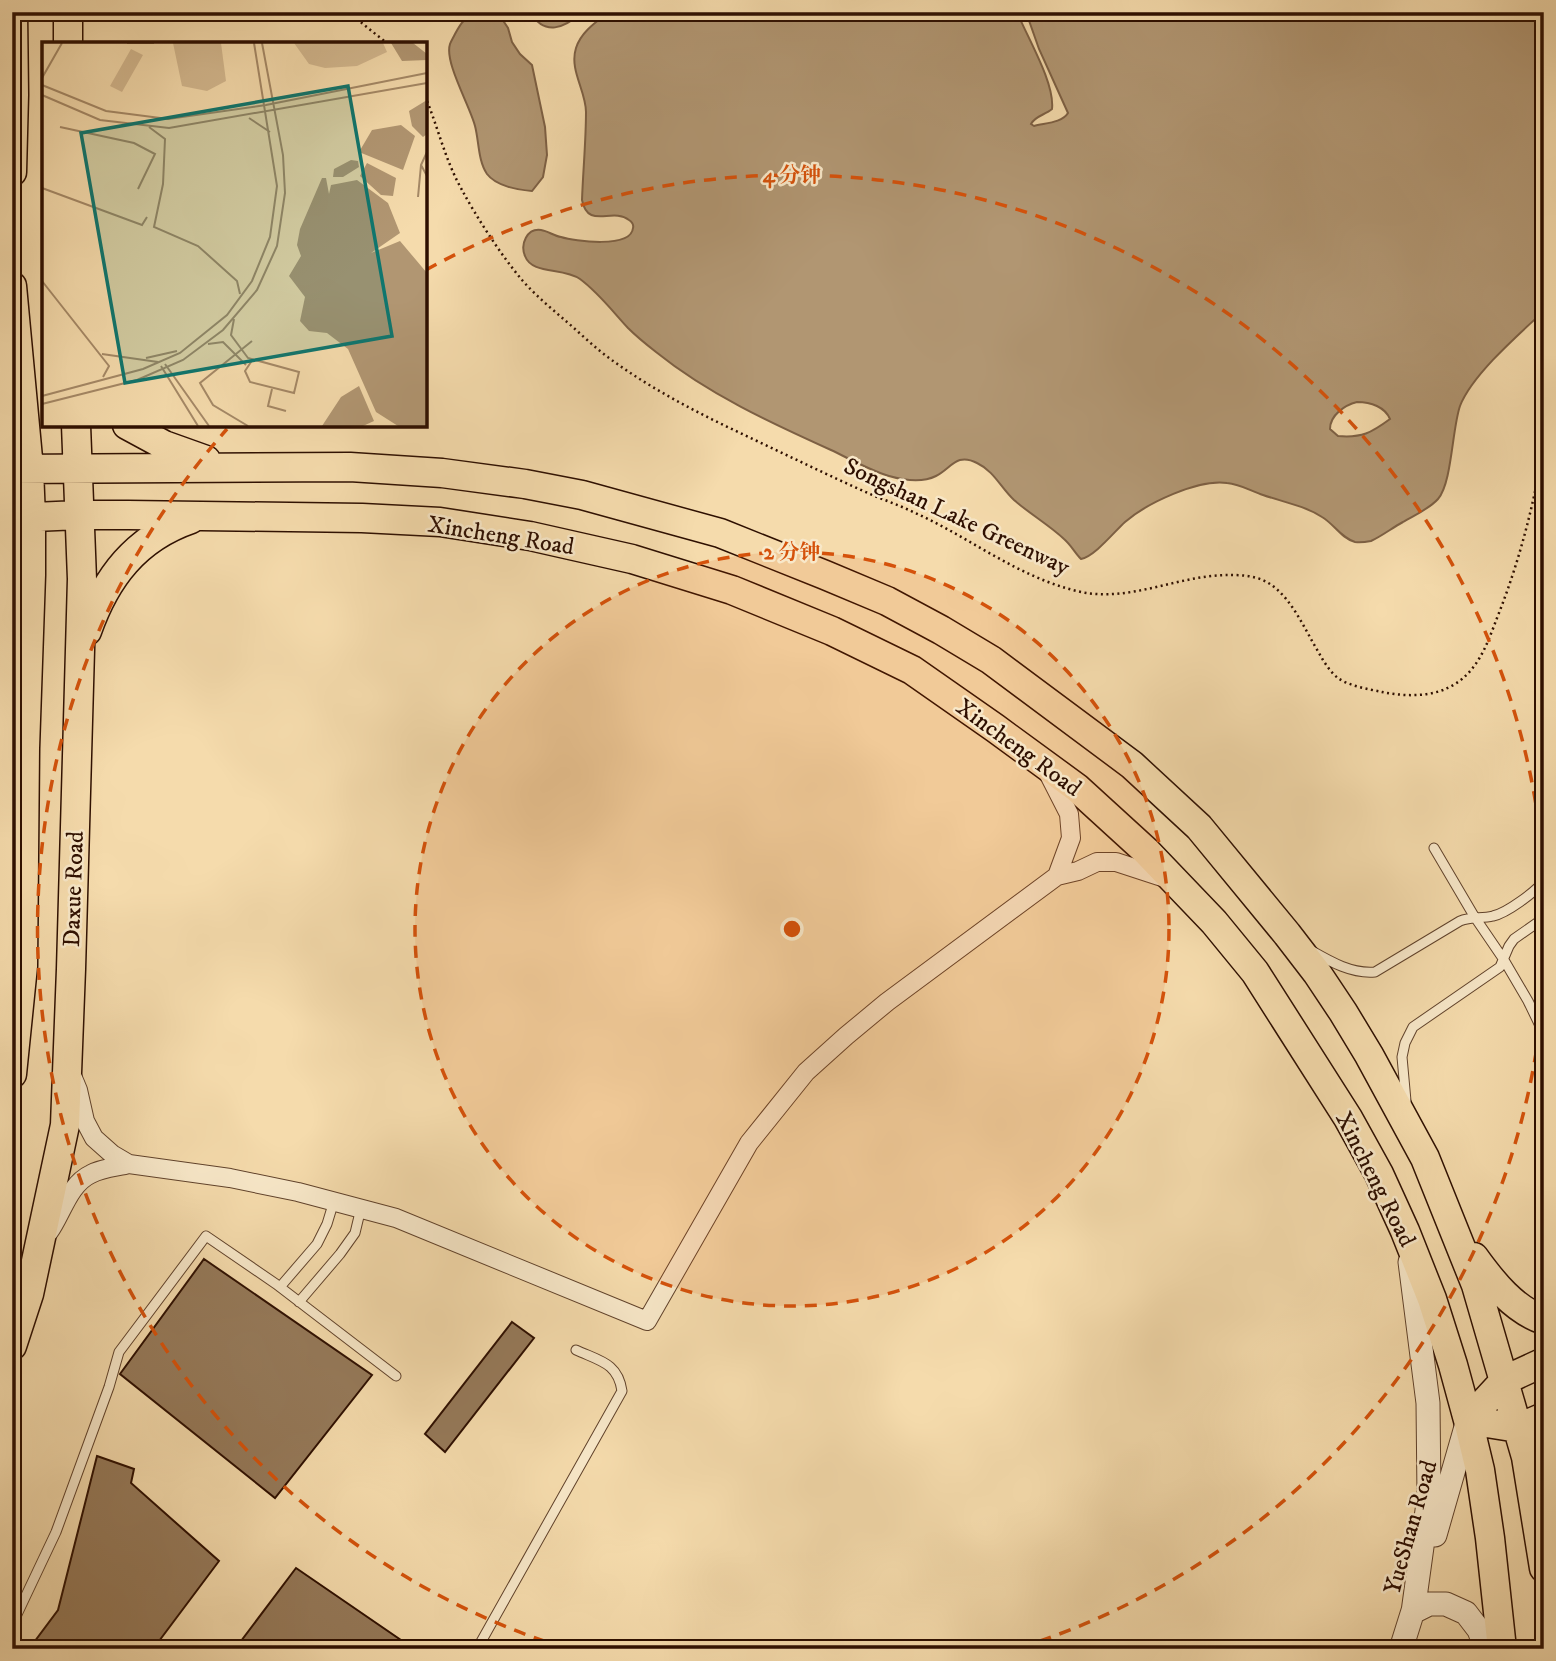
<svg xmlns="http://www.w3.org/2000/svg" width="1556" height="1661" viewBox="0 0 1556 1661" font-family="'IM FELL DW Pica','Noto Serif SC',serif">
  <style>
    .water { fill: #b19672; stroke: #7d6044; stroke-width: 2; fill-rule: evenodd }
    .building { fill: #957959; stroke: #2e0f00; stroke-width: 2 }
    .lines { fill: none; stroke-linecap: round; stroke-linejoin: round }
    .service-casing { stroke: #60422b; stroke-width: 11 }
    .minor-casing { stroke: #60422b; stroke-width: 20 }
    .tertiary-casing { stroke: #60422b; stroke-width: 25 }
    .primary-casing { stroke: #2e0f00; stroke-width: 31 }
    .path { stroke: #2e0f00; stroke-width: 2.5; stroke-dasharray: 2 3.5; stroke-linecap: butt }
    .service { stroke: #f8e8c9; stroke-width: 9 }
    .minor { stroke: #f8e8c9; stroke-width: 18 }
    .tertiary { stroke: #f8e8c9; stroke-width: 23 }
    .primary { stroke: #f5dbac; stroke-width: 28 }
    .ring { fill: none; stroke: #d5520b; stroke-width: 3.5; stroke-dasharray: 12 9 }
    .labels { text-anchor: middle; stroke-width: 5; stroke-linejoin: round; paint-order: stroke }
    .street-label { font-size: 24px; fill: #2e0f00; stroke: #f8e8c9 }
    .inset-road { fill: none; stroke: #a58967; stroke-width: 2 }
    .view { fill: #0f766e; fill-opacity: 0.15; stroke: #0f766e; stroke-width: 3.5 }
    .inset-edge { fill: none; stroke: #2e0f00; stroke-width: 3.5 }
    .centre { fill: #d5520b; stroke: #f8e8c9; stroke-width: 3.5 }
    .ring-label { font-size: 21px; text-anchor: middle; font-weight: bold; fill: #d5520b; stroke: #f8e8c9; stroke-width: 5; stroke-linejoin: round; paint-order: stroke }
  </style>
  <rect width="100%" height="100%" fill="#f5dbac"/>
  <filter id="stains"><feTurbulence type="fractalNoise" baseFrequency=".00286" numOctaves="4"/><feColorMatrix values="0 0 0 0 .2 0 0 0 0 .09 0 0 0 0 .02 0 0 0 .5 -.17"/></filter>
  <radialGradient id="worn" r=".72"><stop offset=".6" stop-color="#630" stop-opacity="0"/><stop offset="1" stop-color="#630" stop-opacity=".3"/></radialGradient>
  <path class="water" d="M477,12L489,13L502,19L508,28L512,42L520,54L532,65L545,127L547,155L543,177L532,191C518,190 496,186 487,174C478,161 479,141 475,126C470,106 444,62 450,44C451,41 453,38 455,34C462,21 464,19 477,12Z
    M530,12H583C564,28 545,37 530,12Z
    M609,12H1017C1027,37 1055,83 1052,109C1045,115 1035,116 1031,124L1034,126C1044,123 1062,123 1068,113L1039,49L1026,12H1544V311C1519,334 1472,375 1460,406C1452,429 1452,483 1438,499C1429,509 1415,515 1403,522C1392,528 1382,536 1371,541C1366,542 1361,543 1355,542C1341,538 1334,524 1322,517C1303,505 1283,502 1263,495C1251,491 1240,484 1227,483C1198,479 1147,503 1125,522C1114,532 1095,556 1081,559C1075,553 1071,545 1064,539C1049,525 1030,514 1014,500C1001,488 994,471 977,463C956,452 951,469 936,476C922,483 903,480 889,476C869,470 850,459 831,450C771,423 708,394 656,352C647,345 637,337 628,328C613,312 599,293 580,279C563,267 532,275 525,256C520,244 527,228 541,230C548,231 554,236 561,237C574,241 631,249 633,228C634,224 632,222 629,220C612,207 588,230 582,200C583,171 586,141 586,112C586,91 569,70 576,48C581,32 596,22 609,12ZM1357,402C1371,402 1385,407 1390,419C1371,433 1362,438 1338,436L1330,429C1330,415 1345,405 1357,402Z"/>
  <path class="building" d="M204,1259L372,1375L275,1498L120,1374Z
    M512,1322L534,1338L445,1452L425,1434Z
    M97,1456L134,1469L131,1483L219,1561L153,1649H29L58,1610Z
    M296,1568L414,1649H235Z"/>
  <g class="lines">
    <defs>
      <path id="service" d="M1434,848L1474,916L1504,960L1528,1001L1544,1034
        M1312,951C1331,962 1352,974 1375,972L1460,921C1471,916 1481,919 1493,916C1507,913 1535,892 1544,881
        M1406,1101L1402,1057L1405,1043L1413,1027L1500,967L1509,946L1514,939L1544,918
        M280,1287L317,1244L327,1224L334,1201
        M299,1302L340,1254L355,1233L361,1208
        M12,1625L56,1532L109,1387L119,1352L206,1236L276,1284L396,1376
        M477,1649L622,1391C618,1363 600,1361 576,1350"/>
      <path id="minor" d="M1046,769L1069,814L1071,838L1057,876
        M73,1078L78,1090L85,1121L94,1138L112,1154L129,1164L230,1178L298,1192L396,1218L647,1321L749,1143L806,1072L846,1036L887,1002L1057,876L1078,871L1097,862H1116L1171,880
        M49,1232C62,1214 69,1184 91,1174C102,1168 117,1167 129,1164"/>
      <path id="tertiary" d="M1410,1262L1428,1403L1429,1496L1413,1612
        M1435,1535L1468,1420
        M1413,1612L1429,1604H1446L1466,1613L1479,1630L1486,1649
        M1401,1649L1417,1598"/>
      <path id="primary" d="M68,12V44
        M12,172L14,95L13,12
        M12,286L29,469L31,518V575L25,748L23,966L12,1074
        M127,425L164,445L206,460
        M12,469L350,467L442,473L525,484L582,495L720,533L825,575L887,601L941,630L991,660L1132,765L1199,827L1287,934L1317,973L1343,1012L1369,1055L1425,1158L1476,1285L1526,1457L1544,1568
        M12,518L79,515H128L362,518L440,522L530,536L632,559L732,590L832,631L912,670L995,728L1077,788L1146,851L1214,922L1255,972L1348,1118L1379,1174L1405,1231L1432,1299L1453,1365L1468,1420L1480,1470L1490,1538L1502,1649
        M87,631C106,577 136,538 191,519
        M1474,1257C1492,1282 1514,1310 1544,1320
        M12,1346L29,1294L65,1125L71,969L82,579L76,425
        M1468,1420L1505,1380L1544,1362
        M1468,1420L1518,1428L1544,1417"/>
    </defs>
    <use href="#service" class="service-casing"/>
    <use href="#minor" class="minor-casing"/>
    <use href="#tertiary" class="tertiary-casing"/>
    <use href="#primary" class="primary-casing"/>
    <path class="path" d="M348,12L388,44
      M425,96C438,127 445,160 462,190C477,218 501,255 522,280C536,296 552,309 567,322C581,334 594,347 609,358C655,392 706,417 757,441C795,459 832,477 870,494C884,500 899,505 913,512C970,537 1018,578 1081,592C1130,602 1177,576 1226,575C1236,575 1247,575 1257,578C1288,587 1303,627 1319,653C1324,662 1330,672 1338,678C1349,686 1368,689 1382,692C1402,696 1424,697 1443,690C1450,687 1458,683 1463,678C1481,663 1489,639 1497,618C1520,560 1533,507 1544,446"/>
    <use href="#service" class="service"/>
    <use href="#minor" class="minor"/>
    <use href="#tertiary" class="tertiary"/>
    <use href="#primary" class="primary"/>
  </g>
  <circle cx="792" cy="929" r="377" fill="#d5520b" fill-opacity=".12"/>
  <g class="ring">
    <circle cx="792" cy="929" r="377"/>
    <path d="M1544 988A754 754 0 0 1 1019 1648M565 1648A754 754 0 0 1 227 429M426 270A754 754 0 0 1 1544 870"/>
  </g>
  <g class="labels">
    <g class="street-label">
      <text transform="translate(957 516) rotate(25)" y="8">Songshan Lake Greenway</text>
      <text transform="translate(501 535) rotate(9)" y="8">Xincheng Road</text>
      <text transform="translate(1019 747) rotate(36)" y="8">Xincheng Road</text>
      <text transform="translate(73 889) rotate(-88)" y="8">Daxue Road</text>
      <text transform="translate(1376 1179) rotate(63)" y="8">Xincheng Road</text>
      <text transform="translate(1410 1527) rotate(-74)" y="8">YueShan Road</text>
    </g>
  </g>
  <g transform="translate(42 42)">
    <rect width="385" height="385" fill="#f5dbac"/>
    <path d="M131,1H179L184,39L165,49L140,44ZM252,1H341L345,10L315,24L283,26L267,22ZM89,7L101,13L80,50L68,44Z" fill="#d3b88f"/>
    <path d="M349,1H371L385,12V18L360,19ZM385,58V92L381,95L370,84L367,69ZM359,83L373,94L361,128L317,110L330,88ZM309,118L316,119L317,125L301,135H291L292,127ZM325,121L354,136L351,154L339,153L318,134ZM280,136H284L287,152L289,143L315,138L346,161L358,191L329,211L358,199L385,231V384H356L334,370L306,307L285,291L267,289L258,279L263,255L247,234L259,214L255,203L258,187ZM317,344L332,379L321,384H280L299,355Z" fill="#b19672"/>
    <path class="inset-road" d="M85,1H112M0,36L20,1M0,43L64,69L126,77L224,63L385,31M0,53L58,78L127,86L385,41M207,76L228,90M18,85L92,101L113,112L96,147M107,85L123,97L121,142L112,185L156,204L195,239L198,252M385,110L379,123L385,134M0,146L100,183L105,175M376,155L379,123M0,239L67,324L61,335M192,277L189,293L206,316L257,330L252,351L208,340L203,329L211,317M166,302L181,300L204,323M60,312L116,320M104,316L135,309M123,322L167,384M119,324L156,384M230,347L226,364L244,369M0,354L101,327L138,311L185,273L210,239L228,195L235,144L212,1M0,362L95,338L141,318L181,288L215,248L235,204L243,151L241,113L220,1M206,384L171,363L158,341L210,299"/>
    <path class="view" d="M306,44L350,294L83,341L39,91Z"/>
    <rect width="385" height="385" class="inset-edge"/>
  </g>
  <circle cx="792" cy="929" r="10" class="centre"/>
  <g class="ring-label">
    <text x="792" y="182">4 分钟</text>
    <text x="792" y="559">2 分钟</text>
  </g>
  <rect width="1556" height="1661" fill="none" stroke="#f5dbac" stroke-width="42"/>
  <rect x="14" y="14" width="1528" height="1633" fill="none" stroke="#2e0f00" stroke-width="3.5"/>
  <rect x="21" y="21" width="1514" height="1619" fill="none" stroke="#2e0f00" stroke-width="2"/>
  <rect width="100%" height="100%" filter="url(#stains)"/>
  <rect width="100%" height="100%" fill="url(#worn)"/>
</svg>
